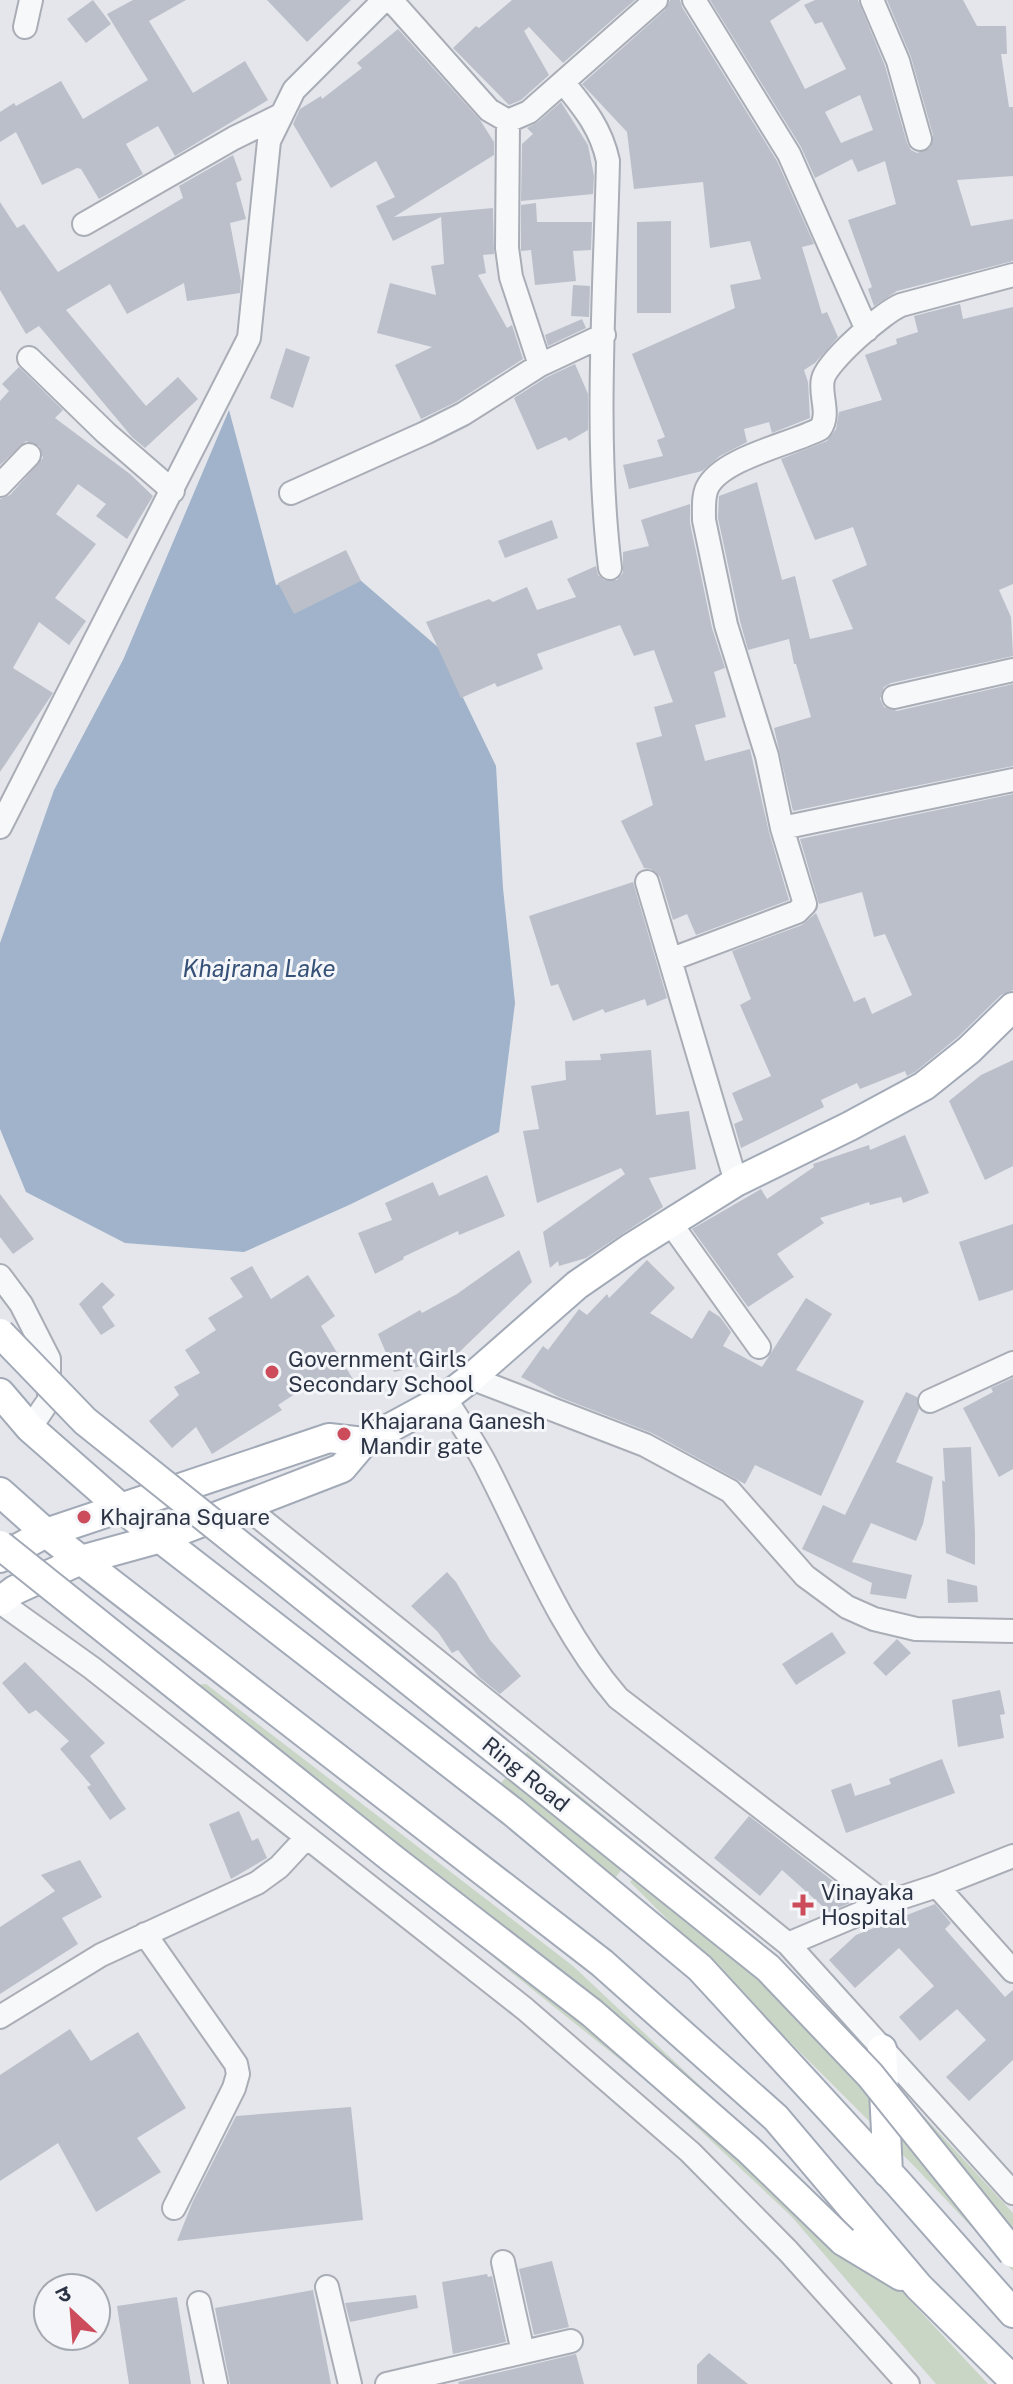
<svg xmlns="http://www.w3.org/2000/svg" width="1013" height="2384" viewBox="0 0 1013 2384" font-family="'Public Sans','Noto Sans Devanagari',sans-serif">
  <style>
    .green { fill: #c9d5c5 }
    .water { fill: #a0b3ca }
    .building { fill: #bbbfc9; fill-rule: evenodd }
    .lines { fill: none; stroke-linecap: round; stroke-linejoin: round }
    .minor-casing { stroke: #a9adb6; stroke-width: 26 }
    .major-casing { stroke: #a3aab7; stroke-width: 32 }
    .minor { stroke: #f7f8fa; stroke-width: 22 }
    .major { stroke: #fff; stroke-width: 28 }
    .major-bridge-casing { stroke: #a3aab7; stroke-width: 32; stroke-linecap: butt }
    .major-bridge { stroke: #fff; stroke-width: 28 }
    .poi-dot { fill: #cd4c5b; stroke: #f4f6f9; stroke-width: 3 }
    .labels { text-anchor: middle; stroke-width: 6; stroke-linejoin: round; paint-order: stroke }
    .poi-label { font-size: 22px; fill: #2b3344; stroke: #f4f6f9; text-anchor: start }
    .street-label { font-size: 22px; fill: #2b3344; stroke: #f4f6f9 }
    .water-label { font-size: 24px; font-style: italic; fill: #365177; stroke: #f4f6f9 }
  </style>
  <rect width="100%" height="100%" fill="#e4e6eb"/>
  <path class="green" d="M206,1684L573,1966L779,2160L988,2384H936L792,2217L653,2086L512,1973L373,1852L170,1687Z
    M527,1752L641,1846L611,1883L497,1788Z
    M652,1859L883,2072L1013,2213V2271L917,2169L630,1882Z"/>
  <path class="water" d="M229,410L276,585L345,567L439,648L496,766L503,888L515,1003L499,1132L349,1205L244,1252L125,1243L26,1192L0,1129V943L54,790L123,660Z"/>
  <path class="building" d="M93,0L111,24L86,43L67,19Z
    M133,0H186L149,21L193,93L245,61L268,100L175,156L158,126L126,144L143,174L99,199L81,169L77,168L42,185L16,132L0,142V112L14,103L16,106L61,81L83,119L148,80L107,14Z
    M267,0H351L307,42Z
    M512,0H635L563,63L529,27L524,31L549,75L521,100L509,105L453,48L476,26L479,28Z
    M670,0H680L682,7L777,161L814,244L802,247L822,314L827,312L838,337L815,363L804,370L808,382L810,418L772,433L769,422L744,429L747,442L720,456L702,471L629,489L623,465L663,456L657,440L665,437L632,354L735,308L730,285L761,279L750,241L710,248L703,182L634,189L627,132L582,84L665,10Z
    M710,0H801L770,21L805,89L846,69L822,22L815,24L804,5L815,0H858L885,66L907,143L911,150L917,153L930,148L933,135L911,57L887,0H963L977,26H1006L1007,54H1001L1009,107H1013V176L957,180L971,226L1013,219V261L897,291L874,306L868,289L872,287L848,220L896,204L885,161L858,172L852,159L815,178L801,147ZM860,95L873,130L841,143L825,112Z
    M398,29L480,120L494,142V155L394,217L493,208L494,254L483,255L486,273L478,275L507,328L512,325L523,359L456,402L421,419L395,365L432,347L377,333L390,283L436,295L431,266L444,264L441,217L393,241L376,206L395,197L376,161L331,188L293,124L300,109L321,96L322,99L362,68L357,63Z
    M561,102L588,145L594,176L593,194L521,201L522,144L533,134L527,128L538,122Z
    M233,155L242,180L236,183L246,219L230,223L241,281L240,293L187,301L184,283L127,314L110,284L66,310L146,406L178,377L198,399L145,448L132,437L39,326L26,334L0,290V202L17,228L24,224L58,272L183,198L179,186Z
    M536,203L537,222H592L591,250L573,251L576,281L535,285L531,250L521,251V205Z
    M671,221V313H637V222Z
    M573,285L590,286L589,317L571,316Z
    M960,304L963,319L1013,307V584L999,590L1011,617L1013,656L891,683L884,687L880,699L884,707L897,711L1013,684V766L793,811L774,728L811,717L796,664H794L789,639L748,650L740,621L718,518L719,496L757,482L782,580L795,576L810,639L853,629L832,580L867,565L853,527L815,540L781,459L827,441L836,429L839,412L882,400L865,355L897,344L896,339L918,332L914,316Z
    M582,319L586,328L548,346L545,335Z
    M286,348L310,357L293,408L270,398Z
    M575,364L588,394V430L569,441L566,437L537,450L514,398L547,377Z
    M19,367L63,410L55,418L130,474L153,496L127,539L96,516L106,504L78,484L56,514L96,544L55,598L86,621L69,645L39,622L13,668L53,693L0,772V499L10,495L43,458L39,446L26,441L0,465V401L9,391L2,384Z
    M690,504V523L712,628L725,668L714,672L726,717L695,725L705,761L750,749L769,832L789,900L696,935L687,914L673,920L660,877L651,869L644,868L621,821L653,805L636,743L662,736L654,707L673,702L654,650L634,656L620,625L537,654L543,669L497,687L495,683L461,698L426,622L489,599L493,602L527,587L537,610L576,597L567,579L596,566L598,575L604,580H617L623,573V552L649,546L641,520Z
    M552,520L558,538L505,558L498,541Z
    M346,550L361,581L294,614L278,583Z
    M1013,794V990L1001,995L958,1037L915,1072L907,1076L905,1071L860,1089L857,1083L821,1100L824,1107L741,1148L734,1124L743,1120L732,1093L771,1076L740,1005L751,999L732,951L802,925L816,913L854,1002L865,997L872,1014L912,995L885,934L874,937L862,892L819,904L800,839Z
    M633,882L667,998L647,1006L645,999L605,1013L603,1009L573,1021L558,984L551,986L529,916Z
    M651,1050L656,1115L689,1111L696,1169L649,1178L663,1207L586,1258L559,1266L558,1261L550,1268L543,1232L625,1174L621,1168L537,1203L523,1131L539,1129L531,1086L566,1080L565,1061L601,1060L600,1054Z
    M1013,1060V1166L985,1180L949,1101L981,1075Z
    M905,1135L929,1193L903,1203L901,1197L870,1205L869,1202L820,1218L824,1223L777,1254L794,1277L748,1307L692,1229L761,1189L767,1199L814,1167L813,1164L869,1145L870,1150Z
    M487,1175L505,1216L459,1235L458,1231L403,1257L404,1259L375,1274L358,1233L392,1220L385,1203L433,1182L439,1196Z
    M0,1194L34,1239L13,1254L0,1237Z
    M1013,1224V1290L979,1301L959,1242Z
    M519,1250L532,1282L451,1360L394,1372L378,1334L420,1310L422,1313L457,1294Z
    M647,1260L675,1288L650,1313L692,1339L709,1310L720,1317L731,1332L723,1346L762,1367L806,1298L832,1314L796,1370L864,1401L821,1496L755,1465L745,1484L652,1433L559,1397L521,1377L543,1346L548,1350L579,1309L587,1315L607,1294L609,1298Z
    M252,1266L271,1299L308,1275L335,1316L321,1326L354,1381L332,1395L321,1377L278,1405L282,1410L212,1454L196,1427L172,1448L149,1421L179,1395L174,1387L200,1373L185,1350L216,1330L208,1318L243,1297L230,1278Z
    M102,1282L115,1295L102,1307L115,1326L101,1335L79,1304Z
    M1013,1378V1469L999,1477L963,1408L993,1392L991,1388Z
    M906,1392L917,1397L919,1409L896,1462L933,1477L923,1524L916,1541L871,1523L852,1562L912,1575L906,1599L870,1594L872,1583L802,1549L823,1505L845,1515Z
    M971,1447L975,1534V1565L946,1553L942,1480L945,1482L943,1448Z
    M447,1572L456,1582L490,1640L521,1676L500,1694L479,1677L458,1650L452,1653L438,1632L411,1606Z
    M947,1579L977,1586L978,1602L948,1603Z
    M832,1632L846,1653L796,1685L782,1664Z
    M897,1639L911,1653L886,1676L873,1663Z
    M25,1662L105,1743L90,1756L126,1809L110,1820L87,1787L91,1785L60,1749L69,1741L36,1710L29,1714L2,1683Z
    M1000,1690L1005,1714L1000,1715L1004,1738L958,1747L952,1700Z
    M942,1759L955,1793L846,1833L831,1790L851,1783L855,1796L891,1784L889,1779Z
    M239,1811L252,1841L258,1838L267,1858L231,1879L209,1824Z
    M749,1816L842,1888L854,1898L850,1903L829,1912L782,1870L760,1896L714,1858Z
    M80,1860L102,1897L62,1918L78,1944L0,1994V1927L55,1891L41,1875Z
    M935,1904L951,1923L945,1929L1005,1997L1013,1990V2060L969,2101L946,2077L986,2040L957,2009L920,2041L899,2017L934,1986L899,1948L855,1988L829,1960L856,1935Z
    M70,2029L91,2061L138,2032L186,2108L137,2138L161,2172L96,2212L58,2143L0,2181V2075Z
    M351,2107L363,2220L177,2241L193,2201L236,2116Z
    M552,2261L569,2327L534,2335L519,2269Z
    M487,2274L488,2277L492,2276L506,2342L453,2354L442,2282Z
    M313,2290L331,2384H230L215,2308Z
    M416,2295L418,2308L350,2322L345,2303Z
    M177,2297L191,2384H129L117,2306Z
    M709,2353L748,2384H697V2365Z
    M576,2354L584,2384H459L458,2382Z"/>
  <g class="lines">
    <defs>
      <path id="minor" d="M391,0L489,110L508,121L529,112L656,0
        M694,0L789,154L867,330
        M872,0L898,61L920,139
        M25,27L31,0
        M563,82C584,108 601,128 608,161C605,294 594,436 610,568
        M508,121L507,248L511,277L540,365
        M84,224L234,138L281,115
        M29,358L106,433L173,491
        M0,485L29,455
        M291,493L425,433L463,414L540,365L604,335
        M894,697L1013,670
        M0,827L249,338L269,141L294,90L384,0
        M782,828L1013,780
        M647,882L736,1182
        M672,959L797,912L805,904L782,828L767,756L726,625L704,520C704,509 703,497 707,488C721,458 791,444 820,429C831,414 819,395 823,379C827,361 884,312 901,305L1013,275
        M669,1221L759,1347
        M0,1276L21,1304L49,1359V1400L30,1428
        M471,1378L645,1445L730,1491L805,1576L847,1607L874,1619L916,1629L1013,1631
        M445,1398C459,1421 475,1443 487,1467C528,1547 559,1629 618,1698L885,1903
        M930,1401L1013,1363
        M245,1506L788,1944L1013,2193
        M0,1602L92,1668L525,2009L690,2152L788,2251L908,2384
        M937,1886L1013,1971
        M145,1934L236,2064L238,2074L234,2088L174,2208
        M788,1944L885,1903L937,1886L1013,1856
        M0,2017L101,1955L257,1883L279,1867L306,1838
        M503,2262L523,2352
        M327,2287L350,2384
        M199,2303L216,2384
        M387,2384L571,2341"/>
      <path id="major" d="M0,1393L30,1428L120,1507L513,1812L700,1968L898,2183L1013,2313
        M0,1492L46,1533L602,1963L776,2118L919,2287L1013,2380
        M0,1558L46,1533L329,1438L364,1442
        M0,1601L15,1590L81,1560L161,1538L342,1468L364,1442L445,1398L471,1378L577,1285L632,1247L736,1182L850,1126L924,1086L969,1050L1013,1007
        M882,2049L888,2173
        M843,2241L901,2276"/>
    </defs>
    <use href="#minor" class="minor-casing"/>
    <use href="#major" class="major-casing"/>
    <use href="#minor" class="minor"/>
    <use href="#major" class="major"/>
    <defs>
      <path id="major-bridge" d="M0,1333L85,1421L768,1968L870,2075L1013,2253
        M0,1545L394,1860L592,2013L749,2150L843,2241"/>
    </defs>
    <use href="#major-bridge" class="major-bridge-casing"/>
    <use href="#major-bridge" class="major-bridge"/>
  </g>
  <g class="poi-dot">
    <circle cx="272" cy="1372" r="8"/>
    <circle cx="344" cy="1434" r="8"/>
    <circle cx="84" cy="1517" r="8"/>
    <path d="M799 1893h8v8h8v8h-8v8h-8v-8h-8v-8h8z"/>
  </g>
  <g class="labels">
    <g class="poi-label">
      <text x="288" y="1367">Government Girls<tspan x="288" dy="25">Secondary School</tspan></text>
      <text x="360" y="1429">Khajarana Ganesh<tspan x="360" dy="25">Mandir gate</tspan></text>
      <text x="100" y="1525">Khajrana Square</text>
      <text x="821" y="1900">Vinayaka<tspan x="821" dy="25">Hospital</tspan></text>
    </g>
    <g class="street-label">
      <text transform="translate(526 1774) rotate(39)" y="8">Ring Road</text>
    </g>
    <g class="water-label">
      <text x="259" y="977">Khajrana Lake</text>
    </g>
  </g>
  <g transform="translate(72 2312) rotate(334)"><circle r="38" fill="#f4f6f9" stroke="#a4a8b1" stroke-width="2"/>
  <path d="M0-6L14 30L0 20L-14 30Z" fill="#cd4c5b"/>
  <text y="-12" font-size="22" font-weight="bold" text-anchor="middle" fill="#2b3344">उ</text>
  </g>
</svg>
